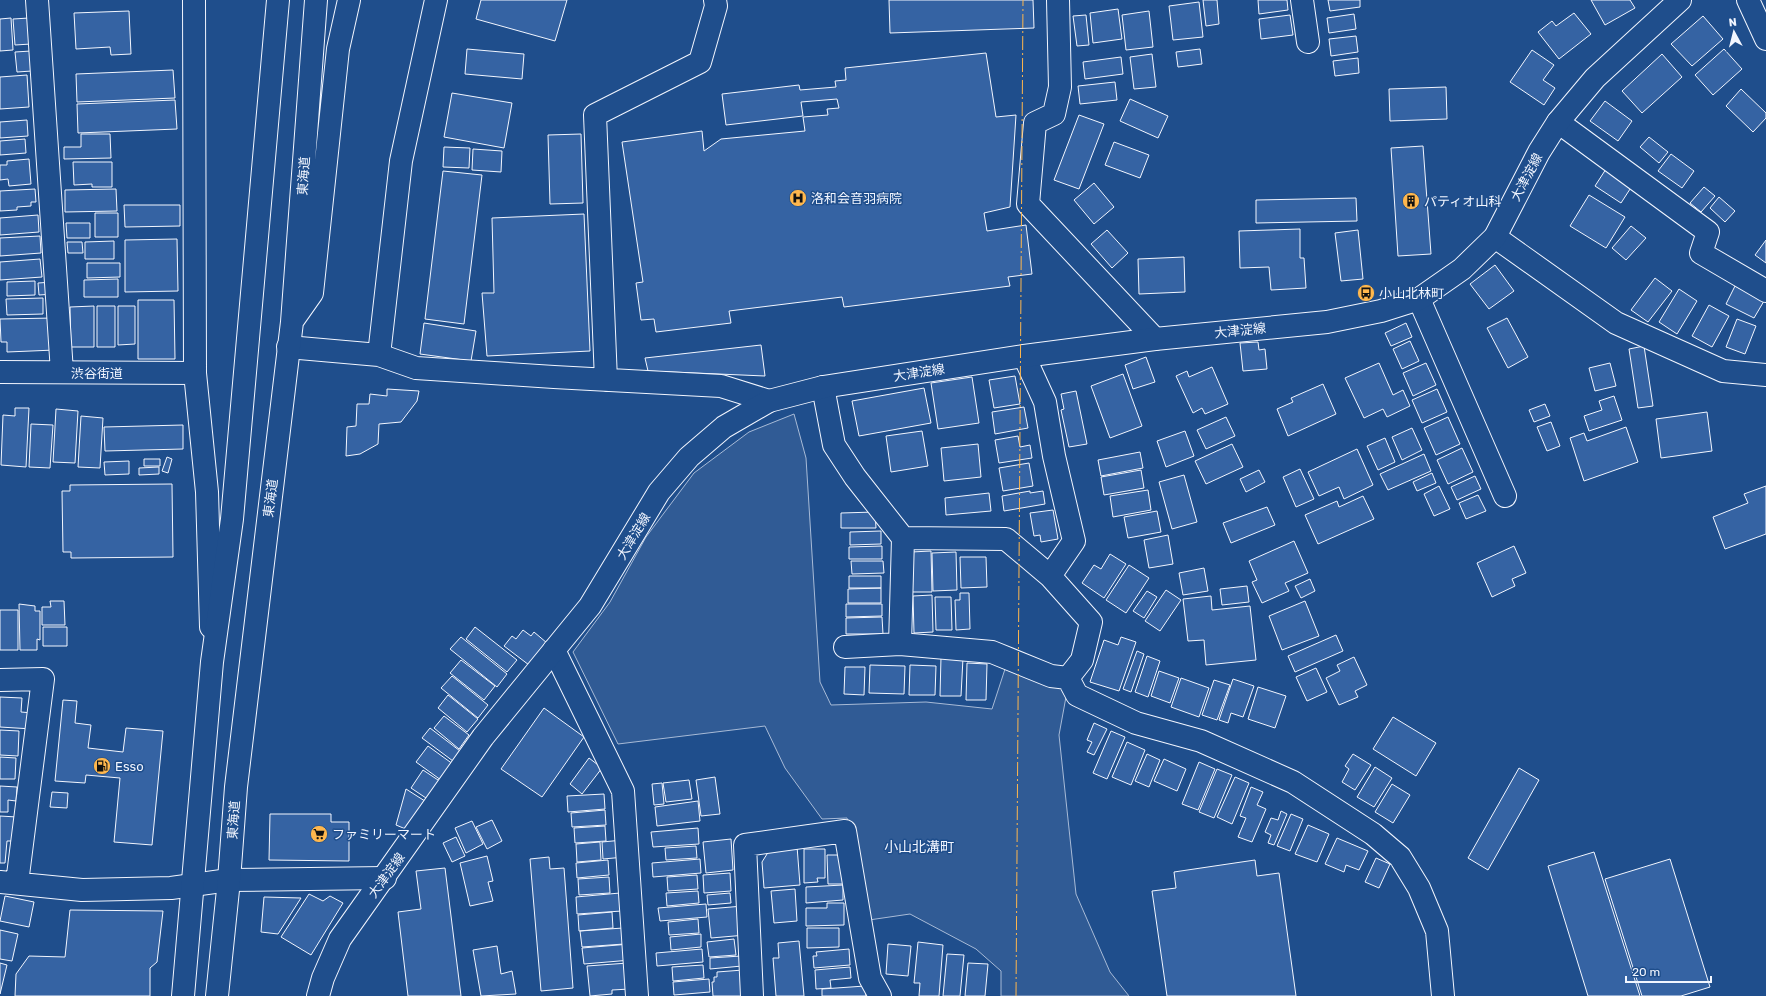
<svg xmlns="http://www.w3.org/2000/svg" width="1766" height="996" viewBox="0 0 1766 996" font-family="Rubik,'Noto Sans JP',sans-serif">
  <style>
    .parking { fill: #305b95; stroke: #a8bbd7 }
    .building { fill: #3563a3; stroke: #f2f6ff }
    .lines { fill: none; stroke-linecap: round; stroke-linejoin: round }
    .minor-casing { stroke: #f2f6ff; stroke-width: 24 }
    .major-casing { stroke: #f2f6ff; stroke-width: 24 }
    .highway-casing { stroke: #f2f6ff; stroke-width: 24 }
    .minor { stroke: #1f4e8c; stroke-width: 22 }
    .major { stroke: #1f4e8c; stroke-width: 22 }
    .highway { stroke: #1f4e8c; stroke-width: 22 }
    .power { stroke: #ffb74d; stroke-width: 1; stroke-dasharray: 14 3 2 3; stroke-linecap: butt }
    .labels { text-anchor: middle; stroke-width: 3; stroke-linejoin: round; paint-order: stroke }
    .street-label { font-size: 13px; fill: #f2f6ff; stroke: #1f4e8c }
    .poi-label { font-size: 13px; fill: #f2f6ff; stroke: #1f4e8c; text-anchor: start }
    .neighbourhood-label { font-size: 14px; fill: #f2f6ff; stroke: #1f4e8c }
  </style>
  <rect width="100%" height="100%" fill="#1f4e8c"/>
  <path class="parking" d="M794,414L806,458L820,682L831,705L926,702L992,709L1006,666L1068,686L1059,735L1076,894L1110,972L1129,996H1001V971L976,949L910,914L869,920L847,818L822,819L785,768L765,726L618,744L573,652L610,602L646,537L694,473L749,432Z"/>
  <path class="building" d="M481,0H567L555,41L476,19Z
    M889,0H1033L1034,28L890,33Z
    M1203,0H1217L1219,24L1206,26Z
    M1258,0H1287L1288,10L1259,14Z
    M1328,0H1360V7L1330,11Z
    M1591,0H1630L1635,8L1605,25Z
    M1199,2L1203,37L1173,40L1169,6Z
    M1118,9L1122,39L1093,43L1090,13Z
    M129,11L131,54L111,55L110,47L76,49L74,13Z
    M1149,11L1153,47L1126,50L1122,15Z
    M1574,13L1591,34L1559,59L1538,32L1552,21L1556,26Z
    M1354,14L1356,29L1329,33L1327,18Z
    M1086,15L1089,45L1077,46L1073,16Z
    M1290,15L1293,35L1261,39L1259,19Z
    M1703,16L1723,39L1692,66L1671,44Z
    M11,18L13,50L0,51V19Z
    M29,18L31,44L15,45L13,19Z
    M1356,36L1358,52L1331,56L1329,39Z
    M467,49L524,54L522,79L465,74Z
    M1200,49L1202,64L1178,67L1176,52Z
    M1724,49L1742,69L1713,95L1695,75Z
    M1532,50L1554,65L1543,80L1555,88L1544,105L1510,82Z
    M31,51L32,71L17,72L15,52Z
    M986,53L996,117L1016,115L1010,207L984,213L987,231L1026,225L1032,274L1008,277L1010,286L844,307L842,297L729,311L731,323L656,332L654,319L641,320L636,283L643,282L622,142L702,131L704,151L721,139L805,131L803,117L828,115L827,109L839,108L837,99L801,102L803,116L726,125L722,94L799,85L800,90L836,87L835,81L846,80L845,68Z
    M1152,54L1156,87L1134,89L1130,57Z
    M1662,54L1682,77L1642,113L1622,91Z
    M1121,57L1123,74L1085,79L1083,62Z
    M1358,58L1359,73L1335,76L1333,61Z
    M173,70L175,98L77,102L76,74Z
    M27,75L29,107L0,109V77Z
    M1115,82L1117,100L1080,104L1078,86Z
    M1446,87L1447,119L1390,121L1389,89Z
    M1741,89L1766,113V118L1753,132L1726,106Z
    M452,93L512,103L504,148L444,137Z
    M1130,99L1168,116L1158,138L1120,121Z
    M175,100L177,129L78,133L77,104Z
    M1605,101L1632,121L1618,141L1590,121Z
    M1079,115L1104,124L1079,189L1054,180Z
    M27,120L28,136L0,138V122Z
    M81,134H110L111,158L64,159V147H81Z
    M581,134L583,203L550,204L548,135Z
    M1649,137L1668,152L1659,163L1640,147Z
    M25,139L26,153L0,155V141Z
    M1114,142L1149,155L1140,178L1105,165Z
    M1423,146L1431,254L1398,256L1391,148Z
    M444,147L470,148L469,168L443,167Z
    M473,149L502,151L501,172L472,170Z
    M1671,154L1694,171L1682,188L1658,171Z
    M29,159L31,184L9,186L8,179L0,180V165H7V161Z
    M73,162H112V187H92V184L74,185Z
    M1606,169L1632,186L1621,203L1595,186Z
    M443,171L482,175L464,324L425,319Z
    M1094,183L1114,207L1094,224L1074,200Z
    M1704,187L1715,196L1701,212L1690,203Z
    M35,189L36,202H31V206L17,207V210L0,211V191Z
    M116,189L117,211L65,212V190Z
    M1589,195L1625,217L1606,248L1570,226Z
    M1719,197L1735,211L1725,222L1710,208Z
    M1356,198L1357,221L1256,223V200Z
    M124,205H180V226L125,227Z
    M95,213H118V237H95Z
    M584,214L590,351L487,356L482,293H494L492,218Z
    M38,215L39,232L0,235V218Z
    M66,223H90V238H67Z
    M1631,226L1646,238L1626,260L1612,248Z
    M1300,229V258H1304L1306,288L1271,290L1269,267L1240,268L1239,231Z
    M1107,230L1128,253L1112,268L1091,244Z
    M1358,230L1363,279L1341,281L1335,233Z
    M40,236L41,253L0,256V238Z
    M177,239L178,291L125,292V240Z
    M1766,240V263L1755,255Z
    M114,241V259H85V242Z
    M67,242H82L83,253H68Z
    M1184,257L1185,292L1139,294L1138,259Z
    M40,259L42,277L0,280V262Z
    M87,263H120V277L87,278Z
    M1495,265L1514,291L1489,309L1470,284Z
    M1655,278L1672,291L1648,322L1631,310Z
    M118,279V297H84V280Z
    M35,281V295L7,296V282Z
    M53,282L54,294L39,295L38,283Z
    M1735,286L1764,301L1754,318L1726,304Z
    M1679,289L1697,301L1677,334L1659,322Z
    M43,298V314L7,315L6,299Z
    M138,300H174L175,359H138Z
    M1709,305L1729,316L1712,347L1692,336Z
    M94,306V347H71L70,307Z
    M97,306H115V347H97Z
    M118,306H135V344L118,345Z
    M54,318L55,350L7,352V342H1L0,319Z
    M1507,318L1528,357L1508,368L1487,328Z
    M1737,319L1756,326L1745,354L1726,347Z
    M424,323L476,331L471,361L420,354Z
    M1406,323L1412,337L1391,346L1385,333Z
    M1410,341L1419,361L1402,369L1393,349Z
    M1258,342L1259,350L1265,349L1267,369L1243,371L1240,343Z
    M761,345L765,376L648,371L645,358Z
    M1644,346L1653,406L1638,408L1629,349Z
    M1146,357L1155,382L1133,389L1125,365Z
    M1379,363L1393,395L1403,390L1410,406L1387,417L1383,409L1364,418L1345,378Z
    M1426,363L1436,385L1413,396L1403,373Z
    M1610,363L1616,386L1595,391L1589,368Z
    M1212,367L1228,404L1205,414L1202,408L1193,413L1176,376L1187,371L1189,377Z
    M1123,374L1142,426L1110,438L1091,386Z
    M1015,376L1020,404L994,408L989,380Z
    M972,377L979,423L938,429L931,383Z
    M1323,384L1336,414L1288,436L1277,409L1293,402L1291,398Z
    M924,388L931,423L859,436L852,401Z
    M387,389L419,391L417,401L401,422L379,424L378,444L360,454L346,456L347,427L356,426L357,404H369L370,394L387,396Z
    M1437,389L1447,412L1422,423L1412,400Z
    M1076,391L1087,444L1069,447L1061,410L1064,409L1061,394Z
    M1614,396L1622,420L1589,431L1584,416L1602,410L1599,401Z
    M1545,404L1550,416L1534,422L1529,410Z
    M1024,407L1028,428L995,434L992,412Z
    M15,408H29L26,467L1,465L3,415L15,416Z
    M56,409L78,411L75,463L53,462Z
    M1707,412L1712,451L1661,458L1656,419Z
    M81,416L103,418L100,468L78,467Z
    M1226,417L1235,436L1206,449L1197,430Z
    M1448,417L1460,444L1436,455L1424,428Z
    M1551,422L1560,446L1547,451L1537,427Z
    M31,424L53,425L50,468L29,467Z
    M183,425V449L105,451L104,427Z
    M1626,427L1638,462L1584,481L1570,438L1584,433L1587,441Z
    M1412,428L1422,450L1402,460L1392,437Z
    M922,431L928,466L891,472L886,436Z
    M1185,431L1194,456L1166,467L1157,441Z
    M1018,436L1020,447L1030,445L1032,458L999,463L995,440Z
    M1385,438L1395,462L1378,470L1367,446Z
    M978,444L981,477L944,481L941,448Z
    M1232,444L1243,467L1206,484L1195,461Z
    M1462,448L1473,472L1448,484L1437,460Z
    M1357,449L1373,485L1344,499L1339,487L1319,496L1308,472Z
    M1140,452L1143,468L1101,476L1098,460Z
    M1424,454L1431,471L1388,490L1380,474Z
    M167,457L172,459L168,473L162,471Z
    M144,459H160V466H144Z
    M129,461V474L105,475L104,462Z
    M1029,463L1033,486L1003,491L999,468Z
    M159,467V474L139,475V468Z
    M1300,469L1314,499L1296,507L1283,477Z
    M1141,470L1144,488L1104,495L1101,477Z
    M1259,470L1265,482L1246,492L1240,479Z
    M1432,473L1436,483L1417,491L1413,482Z
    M1184,475L1197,522L1172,529L1159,482Z
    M1475,476L1481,489L1457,500L1451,487Z
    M172,484L173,557L71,558V552H63L62,491H70V485Z
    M1439,486L1450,509L1434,516L1424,494Z
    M1766,486V534L1725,549L1713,517L1748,503L1744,494Z
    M1148,490L1151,510L1113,517L1110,496Z
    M1030,491V493L1043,491L1045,504L1004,511L1002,496Z
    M989,493L991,511L946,515L945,498Z
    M1478,495L1486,511L1466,519L1459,503Z
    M1363,496L1374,519L1318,544L1305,515L1337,501L1339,507Z
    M1267,507L1275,525L1231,543L1223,523Z
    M1053,510L1058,539L1041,542L1040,535L1034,536L1030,513Z
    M1157,511L1161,532L1128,538L1124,517Z
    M875,512L876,528H841V513Z
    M881,531V544L850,545V532Z
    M1168,535L1173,564L1149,568L1144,540Z
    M1294,541L1308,573L1285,583L1289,591L1262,603L1252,582L1257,580L1249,561Z
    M882,546V559H849V547Z
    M1514,546L1526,573L1512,579L1515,586L1492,597L1477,563Z
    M931,551L932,592H912L911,552Z
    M956,552L957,590L933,591L932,553Z
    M1110,554L1126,564L1104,598L1082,583L1094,565L1101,569Z
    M960,557H986L987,587L961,588Z
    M851,561H883L884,573L852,574Z
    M1129,565L1149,578L1126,613L1106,600Z
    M1204,568L1208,591L1183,595L1179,573Z
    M849,576H881V588H849Z
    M1310,579L1315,591L1301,598L1295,586Z
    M1247,586L1249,602L1222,605L1220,589Z
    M881,588V603H848V589Z
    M1166,590L1181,600L1160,631L1145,621Z
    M1147,591L1157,597L1144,618L1133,611Z
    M960,593H969L970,629L956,630L955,600H960Z
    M932,595L933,632L914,633L913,596Z
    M1211,596L1212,610L1250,606L1256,660L1206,665L1204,640L1188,641L1183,599Z
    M935,597H951L952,630H936Z
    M50,601H64L65,625H42V607H51Z
    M1305,601L1319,636L1282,650L1269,616Z
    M19,604L35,606V611H40V640L37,639V650H20Z
    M846,604H882V616L846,617Z
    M0,610H18V650H0Z
    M882,617L883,634H846V618Z
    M43,627H67V646H43Z
    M475,627L517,660L507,672L466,639Z
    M523,630L531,636L534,632L547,643L529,665L504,646L512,636L516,639Z
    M1336,635L1343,651L1295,672L1288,656Z
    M461,637L507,674L497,687L450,649Z
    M1121,637L1136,642L1119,691L1090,682L1104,640L1118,645Z
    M1137,651L1144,654L1131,692L1123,689Z
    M1147,656L1160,661L1148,697L1135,692Z
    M941,657L963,658L961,696H940Z
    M1354,657L1367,685L1355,691L1358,697L1339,705L1326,678L1340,671L1337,665Z
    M461,660L495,686L484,700L450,673Z
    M967,663L987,664L986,700H966Z
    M870,665L905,666L904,694L869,693Z
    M910,665L936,666L935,695H909Z
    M845,667H865L864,695L844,694Z
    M1316,668L1327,692L1307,701L1296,677Z
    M1159,671L1179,678L1170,703L1151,696Z
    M452,676L488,705L478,718L441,688Z
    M1181,678L1209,688L1199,717L1171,707Z
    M1233,679L1254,686L1243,717L1231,713L1228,723L1219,720Z
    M1214,680L1230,685L1217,720L1202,715Z
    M1258,687L1286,696L1275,728L1248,719Z
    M448,695L478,719L467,732L438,708Z
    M0,697L22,698L21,712L33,713L32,729L0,727Z
    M63,700L77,701L75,723L91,725L88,748L123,752L126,728L163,731L152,845L114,842L120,778L86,775L85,783L55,781Z
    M544,708L584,737L542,797L501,769Z
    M444,716L469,735L459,749L434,728Z
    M1393,717L1436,743L1416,776L1373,749Z
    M1094,723L1107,729L1094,755L1087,752L1092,742L1087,740Z
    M430,728L464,754L457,764L422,738Z
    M0,730L19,731L18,756L0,755Z
    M1111,731L1125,737L1107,779L1093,773Z
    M1127,742L1145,750L1131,785L1112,777Z
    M428,746L457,767L445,783L416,762Z
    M1147,754L1160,760L1149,787L1135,781Z
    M1353,754L1371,765L1355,790L1342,782L1349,769L1345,766Z
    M0,757L16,758L15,779H0Z
    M589,758L602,768L582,794L570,784Z
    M1164,759L1186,769L1177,791L1154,781Z
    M1199,762L1215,769L1198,810L1182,804Z
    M1375,767L1392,778L1374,807L1357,797Z
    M1519,768L1539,780L1488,870L1468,858Z
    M1217,769L1232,775L1214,818L1199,812Z
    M423,770L444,784L432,802L411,788Z
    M715,777L720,814L701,816L696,780Z
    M1235,777L1249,783L1232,824L1217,817Z
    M689,780L692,799L666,802L663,783Z
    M662,783L664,804L654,805L652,784Z
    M1392,784L1410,795L1393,823L1375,812Z
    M0,786L17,787L16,801L8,800V812H0Z
    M1251,787L1263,792L1257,805L1266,809L1252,842L1238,837L1246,818L1240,816Z
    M406,789L428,803L408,830L396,825Z
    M52,792L68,793L67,808L50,807Z
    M604,794L605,809L568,812L567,796Z
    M698,801L700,821L657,826L655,807Z
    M605,810L606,825L572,827L571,813Z
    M1281,811L1287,814L1274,845L1268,843L1271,835L1265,832L1271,818L1278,820Z
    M270,814H331V822H349V861L269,860Z
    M1291,814L1303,819L1290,851L1277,846Z
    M0,816L17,817L16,841H7L5,863H0Z
    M492,820L502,841L487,849L476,827Z
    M472,821L483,844L466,853L455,828Z
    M1308,825L1329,834L1317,862L1295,854Z
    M605,826L606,841L575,843L574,828Z
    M698,828L699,844L653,847L651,832Z
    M456,837L465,856L452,862L443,843Z
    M1337,838L1368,851L1359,870L1346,865L1344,872L1325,864Z
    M731,839L733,870L706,873L703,842Z
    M623,840L625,857L603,859L602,842Z
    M600,842L601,860L577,862L576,844Z
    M696,846L697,858L666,860L665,848Z
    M797,846L800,885L764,888L762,862L767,854L771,850Z
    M804,849H825V878H817L818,882L804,883Z
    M1594,852L1640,996H1588L1548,866Z
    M827,855H844L845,884H828Z
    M487,856L493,881L488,882L493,901L470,906L460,863Z
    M549,857L550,869L564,868L573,988L541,991L530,859Z
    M1376,858L1390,864L1379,888L1365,882Z
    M700,859L701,873L653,877L652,863Z
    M1670,859L1710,987L1681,996H1642L1605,879Z
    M608,860L609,875L577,878L576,863Z
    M1255,860L1257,876L1279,873L1296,996H1167L1152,891L1176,888L1174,872Z
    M445,868L461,996H408L398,912L421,909L416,871Z
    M730,873L731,891L704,893L703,875Z
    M697,875L698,889L668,891L667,877Z
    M609,877L610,893L579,895L578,879Z
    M843,885V900L806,903V887Z
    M795,889L797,921L774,923L771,891Z
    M698,891L699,903L667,906L666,893Z
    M620,893L622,911L577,914L576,897Z
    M730,893L731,903L708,905L707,895Z
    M309,894L323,901L330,896L343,903L311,955L281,937Z
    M5,896L34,902L29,927L0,921Z
    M264,897L301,898L278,934L261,932Z
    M827,903H844V925L806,926V908H827Z
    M706,904L707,917L660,921L658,908Z
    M743,906L746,935L711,938L708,909Z
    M70,910L163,911L157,962L150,968V996H15L16,974L29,956L65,957Z
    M612,912L613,928L579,931L578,915Z
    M698,919L699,933L669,935L668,922Z
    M623,928L624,944L582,947L580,931Z
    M807,928H839V947L807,948Z
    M0,930L18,934L12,961L0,959Z
    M701,934V947L671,950L670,937Z
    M734,939L736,955L709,957L707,942Z
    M799,941L804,996H776L773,958H779L778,943Z
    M918,942L943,945L939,996H919L920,983H914Z
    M630,944L631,960L584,964L582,948Z
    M888,944L911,946L908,976L886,974Z
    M497,946L501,974L512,971L516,994L481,996L473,950Z
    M702,949L703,962L657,966L656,953Z
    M849,949L850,965L814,968L813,956H817L816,952Z
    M947,954L964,955L960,996H943Z
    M741,956L742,966L710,969V958Z
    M0,963L7,965L0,994Z
    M628,963L630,989L612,990V994L590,996L587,966Z
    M968,963L988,964L985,996H965Z
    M703,965L704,978L673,981L672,967Z
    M850,967L851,978L830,980L831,988L816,989L815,970Z
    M743,970L745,996H713L712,982H714V977H717V972Z
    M709,979L710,992L674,995L673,982Z
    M865,986L866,996H822V989Z"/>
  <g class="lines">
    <defs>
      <path id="minor" d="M37,0L62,372
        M194,0L195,373L207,492L211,627
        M1058,0L1060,87L1054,114L1035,123L1028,204L1155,339
        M1302,0L1308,42
        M1748,0L1766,39
        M1558,122L1708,232L1701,253L1766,291
        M1495,237L1616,323L1723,371L1766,375
        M1419,299L1505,496
        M288,347L379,355L416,368L554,377L721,386L769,401
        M379,355L401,161L436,0
        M1024,356L1045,402L1054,456L1074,541L1050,576L1091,622L1082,660L1068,678L1077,695L1136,723L1201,741L1293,782L1373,834L1400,857L1419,888L1437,931L1443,996
        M0,372L195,373
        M606,380L595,115L700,62L716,6L715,0
        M823,387L834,445L855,477L903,538L1006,539L1050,576
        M900,644L903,538
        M845,647L900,644L992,652L1051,676L1068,678
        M554,650L623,791L637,996
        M0,680L43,679L17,883
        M0,882L82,890L171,888L229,880L385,878
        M752,996L745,845L845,831L870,978L880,996"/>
      <path id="major" d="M318,996L323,978L340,939L483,737L590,606L659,492L689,457L724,427L769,401L823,387L1024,356L1155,339L1327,322L1381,311L1419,299L1462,269L1495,237L1539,152L1558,122L1595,78L1680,0"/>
      <path id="highway" d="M293,320L312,293L338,49L349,0
        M183,996L212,662L232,519L278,0
        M217,996L229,880L236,787L292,322L316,0"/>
    </defs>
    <use href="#minor" class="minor-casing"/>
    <use href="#major" class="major-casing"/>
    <use href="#highway" class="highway-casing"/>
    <use href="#minor" class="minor"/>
    <use href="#major" class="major"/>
    <use href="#highway" class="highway"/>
    <path class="power" d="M1016,996L1023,0"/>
  </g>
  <defs>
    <symbol id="hospital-disc" viewBox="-11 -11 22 22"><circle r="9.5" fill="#ffb74d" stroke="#1f4e8c"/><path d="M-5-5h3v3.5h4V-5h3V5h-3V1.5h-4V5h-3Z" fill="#111"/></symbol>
    <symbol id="building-disc" viewBox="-11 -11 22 22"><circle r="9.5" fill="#ffb74d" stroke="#1f4e8c"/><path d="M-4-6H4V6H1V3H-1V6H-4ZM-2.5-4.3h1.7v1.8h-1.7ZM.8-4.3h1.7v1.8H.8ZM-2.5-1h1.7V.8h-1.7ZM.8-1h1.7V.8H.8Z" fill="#111"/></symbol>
    <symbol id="bus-disc" viewBox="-11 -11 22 22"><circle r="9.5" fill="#ffb74d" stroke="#1f4e8c"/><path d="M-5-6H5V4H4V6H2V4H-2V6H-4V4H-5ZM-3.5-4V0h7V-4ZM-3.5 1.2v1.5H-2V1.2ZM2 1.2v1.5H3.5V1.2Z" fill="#111"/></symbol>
    <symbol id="fuel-disc" viewBox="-11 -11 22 22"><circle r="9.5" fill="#ffb74d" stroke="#1f4e8c"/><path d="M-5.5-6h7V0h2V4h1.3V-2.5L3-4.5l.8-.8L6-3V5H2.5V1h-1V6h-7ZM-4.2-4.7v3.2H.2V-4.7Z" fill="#111"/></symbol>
    <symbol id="supermarket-disc" viewBox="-11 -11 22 22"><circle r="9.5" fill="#ffb74d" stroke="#1f4e8c"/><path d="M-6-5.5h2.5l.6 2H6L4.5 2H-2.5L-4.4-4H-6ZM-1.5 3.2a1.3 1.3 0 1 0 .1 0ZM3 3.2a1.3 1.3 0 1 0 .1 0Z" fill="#111"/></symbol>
  </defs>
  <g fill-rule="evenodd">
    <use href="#hospital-disc" x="788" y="188" width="20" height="20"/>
    <use href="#building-disc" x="1401" y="191" width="20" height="20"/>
    <use href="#bus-disc" x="1356" y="283" width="20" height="20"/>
    <use href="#fuel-disc" x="92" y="756" width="20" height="20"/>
    <use href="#supermarket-disc" x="309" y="824" width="20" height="20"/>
  </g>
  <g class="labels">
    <g class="street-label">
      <text transform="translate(303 176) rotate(-86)" y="5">東海道</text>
      <text transform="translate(1526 177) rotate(-62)" y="5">大津淀線</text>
      <text transform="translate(1240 330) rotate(-6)" y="5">大津淀線</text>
      <text transform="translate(919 372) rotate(-9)" y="5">大津淀線</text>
      <text x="97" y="378">渋谷街道</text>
      <text transform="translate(270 498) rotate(-83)" y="5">東海道</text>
      <text transform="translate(633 536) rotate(-59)" y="5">大津淀線</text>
      <text transform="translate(233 820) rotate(-86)" y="5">東海道</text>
      <text transform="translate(386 875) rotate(-54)" y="5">大津淀線</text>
    </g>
    <g class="poi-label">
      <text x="811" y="203">洛和会音羽病院</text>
      <text x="1424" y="206">パティオ山科</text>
      <text x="1379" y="298">小山北林町</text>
      <text x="115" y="771">Esso</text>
      <text x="332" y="839">ファミリーマート</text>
    </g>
    <g class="neighbourhood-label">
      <text x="919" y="852">小山北溝町</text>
    </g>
  </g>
  <g transform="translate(1734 32) rotate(353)" stroke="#1f4e8c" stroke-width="3" paint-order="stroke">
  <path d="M0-3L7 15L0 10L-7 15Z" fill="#f2f6ff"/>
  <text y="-6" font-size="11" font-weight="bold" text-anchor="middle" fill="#f2f6ff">N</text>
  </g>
  <path d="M1626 976v6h85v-6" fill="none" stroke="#f2f6ff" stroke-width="2"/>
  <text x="1632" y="976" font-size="12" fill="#f2f6ff" stroke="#1f4e8c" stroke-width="3" paint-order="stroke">20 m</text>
</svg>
